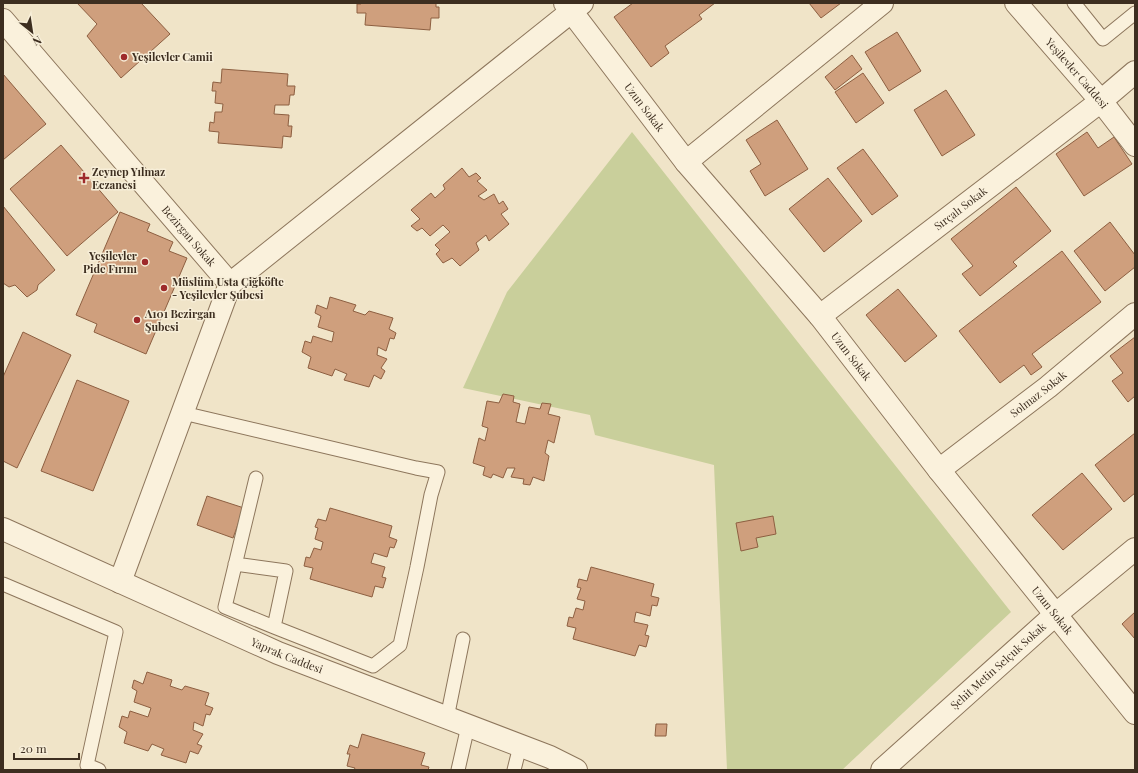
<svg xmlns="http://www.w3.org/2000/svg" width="1138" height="773" viewBox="0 0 1138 773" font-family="'Playfair Display',serif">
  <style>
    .green { fill: #c9cf9b }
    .building { fill: #cf9f7d; stroke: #8d5f41 }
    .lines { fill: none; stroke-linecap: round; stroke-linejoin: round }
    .service-casing { stroke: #8d765c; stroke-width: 15 }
    .minor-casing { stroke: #8d765c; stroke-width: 24 }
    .tertiary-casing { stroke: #8d765c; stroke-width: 24 }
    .service { stroke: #faf1dc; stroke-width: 13 }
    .minor { stroke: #faf1dc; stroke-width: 22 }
    .tertiary { stroke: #faf1dc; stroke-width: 22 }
    .poi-dot { fill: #9e2a2b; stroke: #f7eed8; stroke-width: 1.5 }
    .labels { text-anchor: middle; stroke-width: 3; stroke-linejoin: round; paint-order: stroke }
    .poi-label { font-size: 11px; font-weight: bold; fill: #3d2e20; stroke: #f7eed8; text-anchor: start }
    .street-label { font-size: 11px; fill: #3d2e20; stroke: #f7eed8 }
  </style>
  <rect width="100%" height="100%" fill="#f0e4c8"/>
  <path class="green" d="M632,132L1011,612L842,770H727L714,465L595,435L590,415L463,388L507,292Z"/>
  <path class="building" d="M77,3H141L170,34L121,78L87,36L97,24Z
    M361,3H436V7H439V18H431L430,30L365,25L366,13H357V4H361Z
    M633,3H715L699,15L702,19L665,46L669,53L651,67L614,17Z
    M809,3H841L821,18Z
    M897,32L921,71L889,91L865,52Z
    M852,55L862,69L835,90L825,77Z
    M222,69L288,74L287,86H295L294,95H290L289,105H275L274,114L289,115L288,126H292L291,137L283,136L282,148L218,143L219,132L209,131L210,122L214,123L215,112H222L223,104L215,103L216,91H212L213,82L221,83Z
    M863,73L884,103L856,123L835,92Z
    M3,74L46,124L3,160Z
    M946,90L975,135L942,156L914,110Z
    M777,120L808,169L765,196L750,171L761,164L746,140Z
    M1087,132L1098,148L1114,137L1132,164L1084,196L1056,154Z
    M61,145L118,212L67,256L10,189Z
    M863,149L898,196L872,215L837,168Z
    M462,168L469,177L476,173L481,178L477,181L487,190L478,196L484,200L494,194L499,204L503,201L508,209L501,214L509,224L489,241L486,235L476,243L479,250L460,266L452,258L443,263L436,254L440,250L435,245L450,232L443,225L430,236L422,228L417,231L411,226L420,219L411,210L431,193L435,198L445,189L443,185Z
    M828,178L862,221L824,252L789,209Z
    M1016,187L1051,231L1013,262L1017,266L980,296L962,274L973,266L951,239Z
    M3,206L55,270L38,285L37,290L27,297L15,285L9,287L3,283Z
    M120,212L150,224L147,231L173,242L169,251L187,258L146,354L94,332L97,324L76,315Z
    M1110,222L1135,255V267L1105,291L1074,251Z
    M1062,251L1101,302L1032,354L1042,367L1031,375L1024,365L1000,383L959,331Z
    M898,289L937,336L905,362L866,315Z
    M330,297L356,305L353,311L365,315L369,311L393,318L389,329L396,333L394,339L390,338L386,351L378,347L377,355L387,359L381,368L385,371L381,379L374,375L369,387L344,380L347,374L335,369L332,376L308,368L311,357L302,352L305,341L311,343L313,336L332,342L334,332L318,327L321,316L315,313L317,305L327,309Z
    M23,332L71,355L17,468L3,461V377Z
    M1135,337V396L1128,402L1112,381L1123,373L1110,356Z
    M77,380L129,401L93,491L41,471Z
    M503,394L514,396L513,402L520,404L516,422L525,424L529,407L540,409L542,403L551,404L548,414L560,417L554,443L548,440L545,453L549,456L544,481L533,477L530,485L523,484L524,479L511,477L515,468H507L503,478L493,474L491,478L483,475L485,467L473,463L479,438L485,441L488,428L482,426L487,401L499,403Z
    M1135,433V493L1124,502L1095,465Z
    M1082,473L1112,509L1063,550L1032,515Z
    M207,496L244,508L233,538L197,525Z
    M330,508L392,526L389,537L397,540L394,548L390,547L387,557L374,553L371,563L385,567L382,577L386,578L383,588L375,586L372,597L310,579L313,568L304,566L306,557L310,558L314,548L321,550L323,542L315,539L318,528L315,527L318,519L326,521Z
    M773,516L776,534L756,538L758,547L741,551L736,523Z
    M591,567L654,584L651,596L659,598L657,606L652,605L650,616L636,612L634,622L648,625L645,635L649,636L646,647L639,645L635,656L573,639L576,628L567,626L569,617L573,618L576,608L583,610L585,601L577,599L581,588L577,587L579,579L587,581Z
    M1135,612V639L1122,624Z
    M147,672L172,680L170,686L182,690L185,686L209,693L205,705L213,708L210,715L206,714L203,726L194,722L193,730L203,734L197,744L202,746L198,754L190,751L186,763L161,755L164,749L152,744L148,751L124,743L127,732L119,727L122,716L128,718L130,711L148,717L151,708L134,702L137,691L132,688L134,680L143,684Z
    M656,724H667L666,736H655Z
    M362,734L425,753L421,765L429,767L428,770H354L355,768L347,766L350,754H347L350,745L358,748Z"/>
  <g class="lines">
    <defs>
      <path id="service" d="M1074,3L1103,39L1135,13
        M183,413L416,468L438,472L431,495L417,567L400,645L373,666L274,627L225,607L256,478
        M235,564L286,571L274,627
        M3,584L116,632L87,765L99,770
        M447,718L463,639
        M458,770L468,726
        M514,770L520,746"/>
      <g id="minor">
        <path id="s1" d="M565,3L686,162L820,316L939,470L1135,713"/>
        <path id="s2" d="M1016,3L1101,101L1135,145"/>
        <path id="s3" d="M3,20L230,284L120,582"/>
        <path d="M686,162L882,3"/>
        <path d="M230,284L582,3"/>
        <path id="s4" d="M820,316L1101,101L1135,72"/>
        <path id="s5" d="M939,470L1048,387L1135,314"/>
        <path id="s6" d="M882,770L1055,615L1135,549"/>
      </g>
      <g id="tertiary">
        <path id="s7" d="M3,529L278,653L550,757L576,770"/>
      </g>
    </defs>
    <use href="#service" class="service-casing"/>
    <use href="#minor" class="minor-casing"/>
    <use href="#tertiary" class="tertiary-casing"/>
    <use href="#service" class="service"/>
    <use href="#minor" class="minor"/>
    <use href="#tertiary" class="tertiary"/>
  </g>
  <g class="poi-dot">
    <circle cx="124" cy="57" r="4"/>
    <path d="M82 172h4v4h4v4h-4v4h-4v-4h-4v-4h4z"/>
    <circle cx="145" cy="262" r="4"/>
    <circle cx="164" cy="288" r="4"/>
    <circle cx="137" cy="320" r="4"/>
  </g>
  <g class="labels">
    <g class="poi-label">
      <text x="132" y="61">Yeşilevler Camii</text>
      <text x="92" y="176">Zeynep Yılmaz<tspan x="92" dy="13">Eczanesi</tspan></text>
      <text x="137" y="260" text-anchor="end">Yeşilevler<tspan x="137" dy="13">Pide Fırını</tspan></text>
      <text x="172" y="286">Müslüm Usta Çiğköfte<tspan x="172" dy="13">- Yeşilevler Şubesi</tspan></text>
      <text x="145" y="318">A101 Bezirgan<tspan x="145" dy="13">Şubesi</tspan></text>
    </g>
    <g class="street-label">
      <text dy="4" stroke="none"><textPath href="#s2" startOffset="93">Yeşilevler Caddesi</textPath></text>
      <text dy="4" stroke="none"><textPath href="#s1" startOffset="131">Uzun Sokak</textPath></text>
      <text dy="4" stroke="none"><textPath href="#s4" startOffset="177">Sırçalı Sokak</textPath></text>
      <text dy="4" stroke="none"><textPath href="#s3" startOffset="285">Bezirgan Sokak</textPath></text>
      <text dy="4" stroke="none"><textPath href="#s1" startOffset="455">Uzun Sokak</textPath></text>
      <text dy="4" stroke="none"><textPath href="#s5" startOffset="125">Solmaz Sokak</textPath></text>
      <text dy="4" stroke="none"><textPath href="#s1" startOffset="779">Uzun Sokak</textPath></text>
      <text dy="4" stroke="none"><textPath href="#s7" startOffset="311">Yaprak Caddesi</textPath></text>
      <text dy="4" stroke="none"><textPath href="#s6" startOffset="156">Şehit Metin Selçuk Sokak</textPath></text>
    </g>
  </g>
  <rect width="1138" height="773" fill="none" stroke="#3d2e20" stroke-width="8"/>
  <g transform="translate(32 32) rotate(150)" stroke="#f7eed8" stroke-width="3" paint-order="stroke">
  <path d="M0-3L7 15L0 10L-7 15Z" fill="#3d2e20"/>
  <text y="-6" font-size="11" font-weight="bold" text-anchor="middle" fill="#3d2e20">N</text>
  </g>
  <path d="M14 753v6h65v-6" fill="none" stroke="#3d2e20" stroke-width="2"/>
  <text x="20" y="753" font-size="12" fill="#3d2e20" stroke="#f7eed8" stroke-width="3" paint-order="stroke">20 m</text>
</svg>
